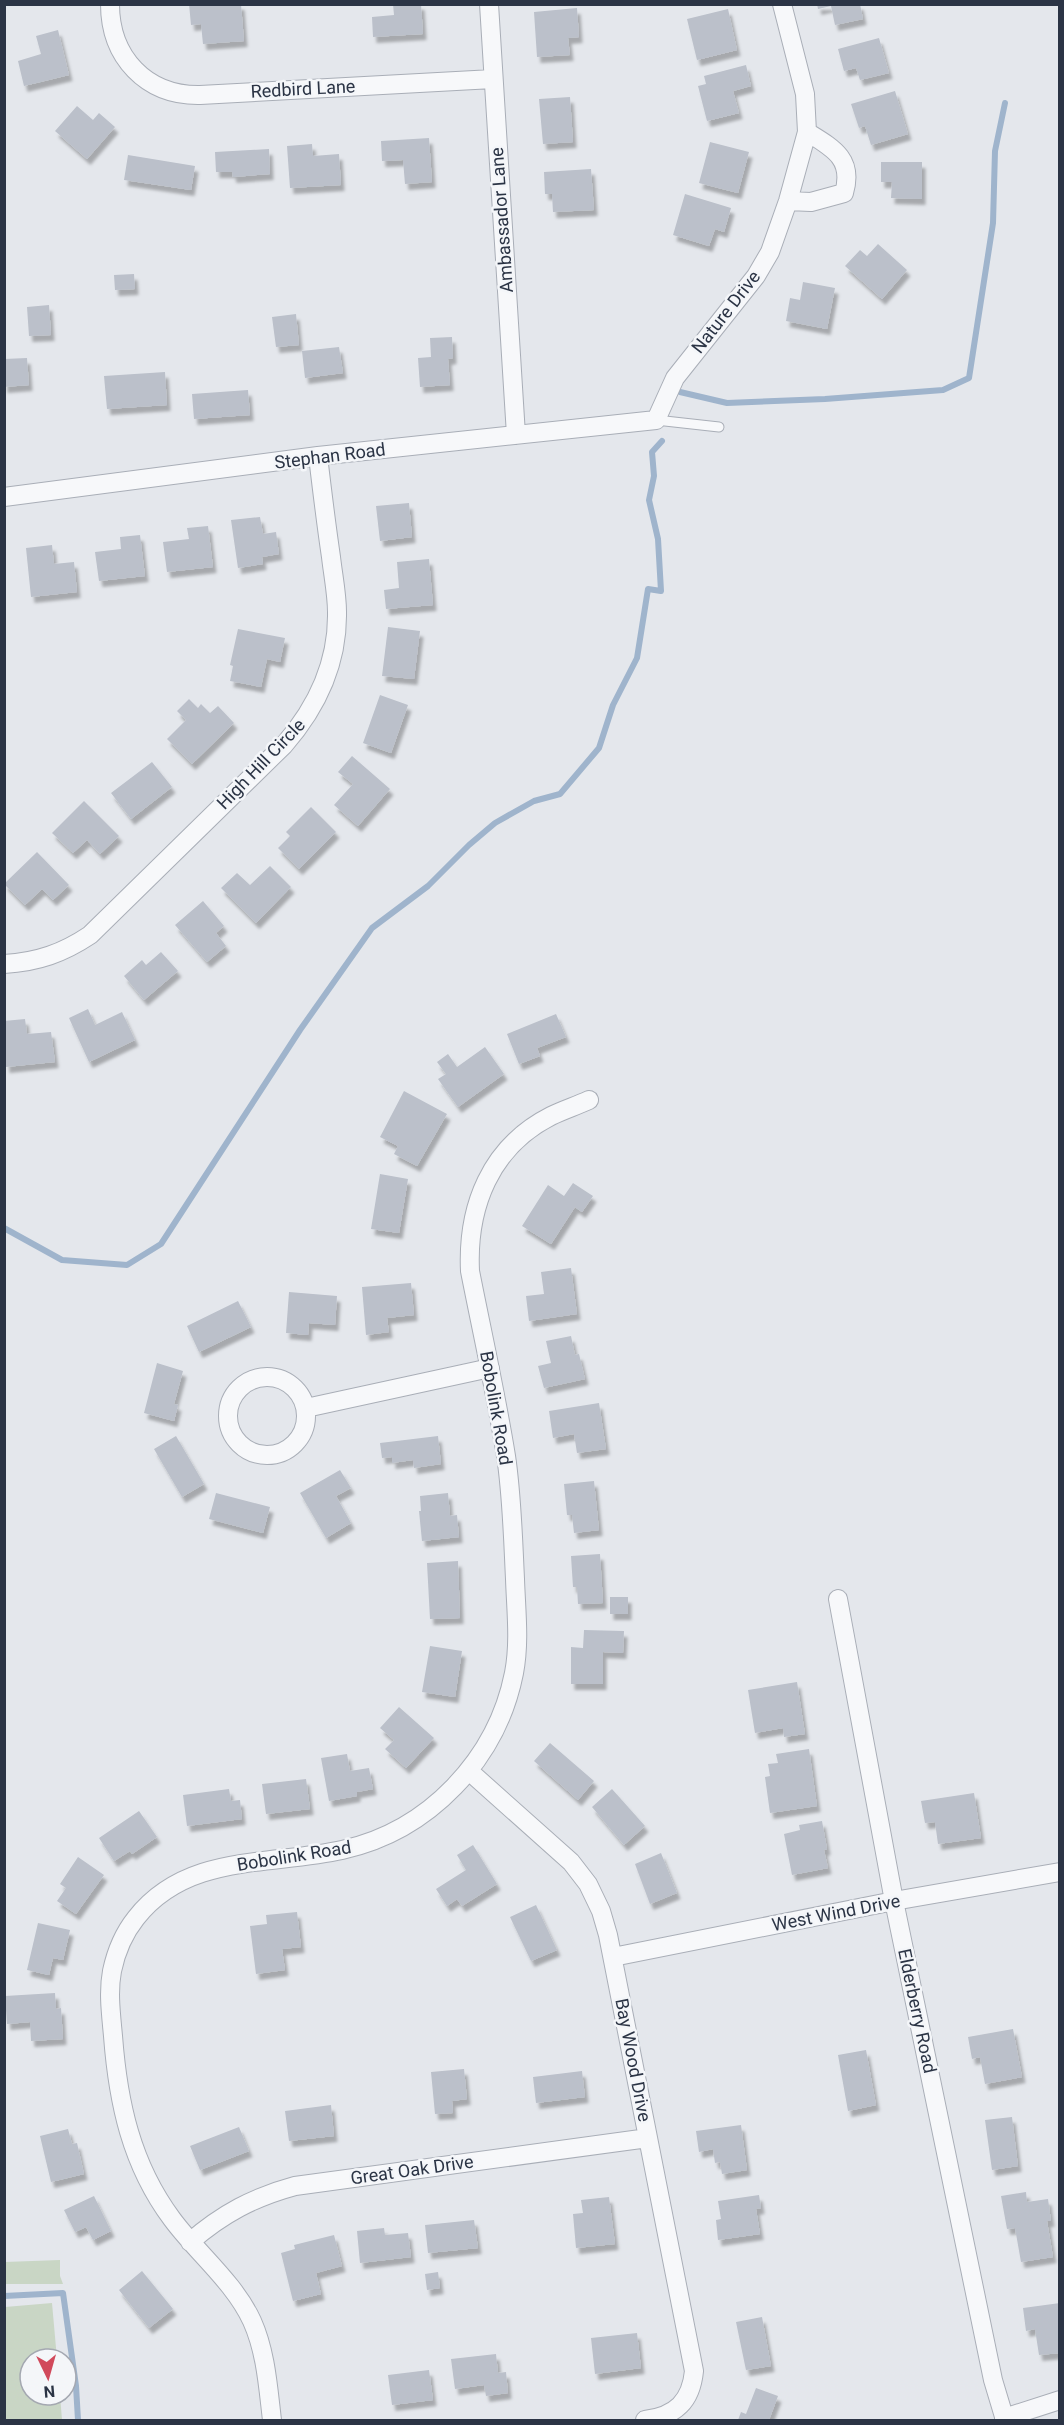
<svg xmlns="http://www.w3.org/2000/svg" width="1064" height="2425" viewBox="0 0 1064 2425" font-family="Roboto,sans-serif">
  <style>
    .green { fill: #c9d6c5 }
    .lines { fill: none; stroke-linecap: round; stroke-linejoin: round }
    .stream { stroke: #9fb4cc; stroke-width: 6 }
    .building { fill: #bbc0ca; filter: url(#shadow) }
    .service-casing { stroke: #a9aeb7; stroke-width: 11 }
    .minor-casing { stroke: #a9aeb7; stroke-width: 20 }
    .service { stroke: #f7f8fa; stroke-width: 9 }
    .minor { stroke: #f7f8fa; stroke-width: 18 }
    .labels { text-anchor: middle; stroke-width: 5; stroke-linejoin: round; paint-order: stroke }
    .street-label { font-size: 18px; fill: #2b3445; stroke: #f4f6f9 }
  </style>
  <defs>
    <filter id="shadow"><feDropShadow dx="3.5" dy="6" stdDeviation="1.5" flood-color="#0004"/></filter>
  </defs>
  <rect width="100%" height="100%" fill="#e4e7ec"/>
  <path class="green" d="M60,2260V2276L63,2284H5V2262Z
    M52,2303L57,2359H30V2395H60L62,2420H5V2307Z"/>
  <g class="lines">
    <path class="stream" d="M680,392L727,403L825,399L943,390L969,378L993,223L995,151L1005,103
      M4,1228L62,1260L127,1265L161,1244L300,1030L372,928L428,886L469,845L495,823L534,801L560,794L599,748L613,705L637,658L648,589L661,591L658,539L649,500L654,476L652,452L662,441
      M4,2296L63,2293L76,2386L78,2420"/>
  </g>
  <path class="building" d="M189,4H241L244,41L203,44L201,24L191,25Z
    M393,4H421L423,34L373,37L372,17L394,15Z
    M817,4H860L863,19L835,25L831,6L818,9Z
    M577,8L579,37L568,38L570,55L537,57L534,12Z
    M728,9L737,50L697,60L687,19Z
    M58,30L69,75L24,86L18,61L41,54L36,36Z
    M879,38L889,73L860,80L856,68L844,71L838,49Z
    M746,65L751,86L733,91L739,113L707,121L698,86L706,84L704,76Z
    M895,91L908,134L871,145L865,126L859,128L851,104Z
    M570,97L573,142L543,144L539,99Z
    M77,106L93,120L99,113L115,127L87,159L55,131Z
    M429,138L432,182L405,184L403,160L382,161L381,141Z
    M710,142L749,152L738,193L699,183Z
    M312,144L313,156L339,154L341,185L290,188L287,146Z
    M269,149L270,174L233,177L232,172H216L215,152Z
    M128,155L195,166L191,190L124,180Z
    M881,162H922V199L891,198L892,182H881Z
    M591,169L594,210L553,212L552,194H545L544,172Z
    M685,194L731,208L724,232L715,229L709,246L673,235Z
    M878,244L907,270L882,299L845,266L860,250L867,256Z
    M134,274L135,289L115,290L114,275Z
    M803,282L835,288L827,329L786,321L790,298L800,300Z
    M49,305L51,335L29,336L27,307Z
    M296,314L299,345L276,347L272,317Z
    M452,337L453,358L448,359L450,385L420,387L418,358L431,357L430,338Z
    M339,347L343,373L305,378L302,351Z
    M27,358L29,385L4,387V359Z
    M165,372L167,405L107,409L104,376Z
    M248,390L250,415L194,419L192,394Z
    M409,503L412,537L380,541L376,506Z
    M260,517L263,534L276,532L279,554L262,557L263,564L238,568L231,520Z
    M208,526L213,567L167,572L163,542L189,539L187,528Z
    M140,535L145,576L99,581L95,552L121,549L120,537Z
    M52,545L54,564L74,562L77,592L31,597L26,548Z
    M429,559L433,605L386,609L384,590L399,588L397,562Z
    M388,627L420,631L414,679L382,676Z
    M238,629L285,638L280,662L267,659L261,687L230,681L233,666L230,665Z
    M380,695L408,705L391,753L363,743Z
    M189,699L198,708L201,704L210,713L218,706L234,723L192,764L167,739L186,720L177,711Z
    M352,756L390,789L358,826L334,805L353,784L338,772Z
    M152,762L172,787L131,819L111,793Z
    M84,801L119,836L100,854L87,840L73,853L52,833Z
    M311,807L336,832L299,869L278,848L290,836L286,832Z
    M37,852L69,885L53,900L42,889L25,905L4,884Z
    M270,866L291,887L256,923L221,888L237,873L250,885Z
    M203,901L224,926L216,933L226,946L207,962L175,925Z
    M161,952L178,971L144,1000L124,976L142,960L146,965Z
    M88,1009L95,1025L122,1012L135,1040L89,1062L69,1018Z
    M556,1014L566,1037L537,1048L540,1056L519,1064L507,1034Z
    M25,1019L27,1034L51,1032L55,1062L6,1067L4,1021Z
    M485,1047L504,1074L458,1107L438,1079L446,1074L437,1062L448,1054L457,1067Z
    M404,1091L447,1114L417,1166L394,1154L398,1146L380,1137Z
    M380,1174L408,1179L399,1233L371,1229Z
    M573,1183L593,1196L582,1212L575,1207L551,1244L522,1226L548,1185L564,1196Z
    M571,1268L577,1314L529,1321L526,1296L544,1294L541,1272Z
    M411,1283L414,1315L387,1318L389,1332L366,1335L362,1287Z
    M289,1292L337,1296L335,1325L309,1323L308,1335L286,1333Z
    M238,1301L251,1327L199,1352L187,1326Z
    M571,1336L575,1355L579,1354L585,1379L544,1388L538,1366L551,1363L546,1341Z
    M157,1363L183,1371L174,1404L178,1405L174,1421L144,1413Z
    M599,1403L606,1449L577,1453L574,1434L553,1438L549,1411Z
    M176,1436L204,1484L182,1497L154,1449Z
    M438,1436L441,1464L414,1468L413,1460L392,1463V1457L382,1458L380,1443Z
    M340,1470L351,1488L336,1496L351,1523L326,1538L300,1493Z
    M594,1481L599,1530L574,1533L572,1515H567L564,1484Z
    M216,1493L270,1507L263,1533L209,1519Z
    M448,1493L450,1516L457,1515L459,1537L422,1541L419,1511H421L420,1496Z
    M600,1554L603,1603L578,1604L577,1587H573L571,1556Z
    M458,1561L460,1618L430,1619L427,1563Z
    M610,1597H628V1614H610Z
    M584,1630L624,1631L623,1653L603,1652V1684H571V1647L583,1648Z
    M430,1646L462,1651L455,1697L422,1692Z
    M797,1682L805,1734L784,1737L783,1728L755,1733L748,1690Z
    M399,1707L434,1738L406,1768L385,1749L394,1740L380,1728Z
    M550,1743L594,1781L578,1800L534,1761Z
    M809,1749L817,1806L770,1813L765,1777L770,1776L768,1764L778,1763L776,1754Z
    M347,1754L350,1771L369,1768L373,1789L357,1792V1796L329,1801L321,1758Z
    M306,1779L310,1809L266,1814L262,1784Z
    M229,1789L231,1801L240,1800L242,1819L187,1826L183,1795Z
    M612,1789L645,1826L624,1845L592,1807Z
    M974,1793L981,1838L938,1844L935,1822L925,1823L921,1801Z
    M139,1811L157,1837L132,1854L130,1851L114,1861L99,1838Z
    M822,1821L827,1849L824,1850L828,1868L792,1875L784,1834L800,1830L799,1825Z
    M473,1845L497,1884L462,1906L457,1899L447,1906L436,1889L466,1870L457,1855Z
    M661,1853L677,1893L650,1904L635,1864Z
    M78,1857L104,1875L76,1914L57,1901L66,1888L60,1884Z
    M536,1905L557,1950L531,1961L510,1917Z
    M297,1912L301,1947L282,1949L285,1970L256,1974L250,1926L267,1924L266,1915Z
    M38,1923L70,1930L63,1960L53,1958L49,1975L27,1970Z
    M55,1993L56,2009L61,2008L63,2039L31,2041L30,2022L7,2024L5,1996Z
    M1013,2029L1022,2077L985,2084L980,2057L972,2059L968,2037Z
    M866,2050L876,2105L848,2111L838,2055Z
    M464,2069L467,2099L452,2101L453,2113L435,2114L431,2072Z
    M582,2071L585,2097L536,2103L533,2077Z
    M331,2105L334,2136L289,2141L285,2111Z
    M1012,2117L1018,2166L992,2170L985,2120Z
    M741,2125L747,2170L722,2174L720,2162L715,2163L713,2149L699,2152L696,2131Z
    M239,2127L249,2151L200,2170L190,2146Z
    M68,2129L72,2144L77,2143L84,2174L51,2182L40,2136Z
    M1026,2192L1027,2202L1048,2199L1051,2221H1047L1053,2257L1021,2262L1015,2228L1007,2229L1001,2196Z
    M759,2195L761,2208L756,2209L760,2234L718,2240L716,2220L721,2219L718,2201Z
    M94,2196L111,2231L93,2240L86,2227L75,2232L64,2210Z
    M609,2197L615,2244L576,2248L573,2214L583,2213L581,2200Z
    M474,2220L478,2248L428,2253L425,2225Z
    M384,2228L385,2235L408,2233L411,2257L360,2263L357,2231Z
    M334,2235L342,2266L316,2273L321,2294L293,2301L281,2253L295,2249L294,2245Z
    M142,2271L173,2309L149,2328L119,2290Z
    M438,2272L440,2288L427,2290L425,2274Z
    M1060,2303V2353L1039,2355L1035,2329L1026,2331L1023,2308Z
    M762,2317L771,2366L746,2370L736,2322Z
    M637,2333L641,2368L595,2374L591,2338Z
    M496,2354L498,2373L506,2372L508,2393L486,2396L484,2385L455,2389L451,2359Z
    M429,2370L433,2400L392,2405L388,2375Z
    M756,2388L778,2396L769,2420H738L741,2412L746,2414Z"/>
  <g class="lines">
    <defs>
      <path id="service" d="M656,420L719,427"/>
      <path id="minor" d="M110,4C110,57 146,96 200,95L493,79
        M489,4L516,435
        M788,201L811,202L844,193C854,159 833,148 807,132
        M4,497L318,456L656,420L675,378L756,276L770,252L788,201L807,132L805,94L782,4
        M4,964C38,962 63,953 90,935L284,745C317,707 338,664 337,612C337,594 333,575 331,557C326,523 322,490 318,456
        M228 1416a39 39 0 1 1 78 0a39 39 0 1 1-78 0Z
        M306,1408L490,1368
        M838,1599L894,1901L993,2380L1005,2420
        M469,1771L571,1862L588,1884L601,1911L608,1935L694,2371C691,2401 676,2416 645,2420
        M613,1957L894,1901L1060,1872
        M190,2242C222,2214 254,2197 295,2186L648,2138
        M1004,2418L1060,2400
        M272,2420C268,2387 266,2352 252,2321C234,2282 197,2253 172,2219C131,2164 118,2102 113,2036C111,2014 108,1992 112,1971C116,1952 124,1933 136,1918C187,1853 270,1866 342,1850C429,1831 497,1759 514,1673C520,1642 516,1610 515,1579C513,1538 512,1496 506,1456C496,1394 482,1332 470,1271C467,1207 490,1147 551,1116C563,1110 576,1106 589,1100"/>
    </defs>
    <use href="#service" class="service-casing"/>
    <use href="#minor" class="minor-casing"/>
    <use href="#service" class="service"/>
    <use href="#minor" class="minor"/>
  </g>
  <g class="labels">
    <g class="street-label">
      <text transform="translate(303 89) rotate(-3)" y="6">Redbird Lane</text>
      <text transform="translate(502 220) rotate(-94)" y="6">Ambassador Lane</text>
      <text transform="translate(726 312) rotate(-52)" y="6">Nature Drive</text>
      <text transform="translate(330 456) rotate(-7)" y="6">Stephan Road</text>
      <text transform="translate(261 764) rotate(-46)" y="6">High Hill Circle</text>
      <text transform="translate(496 1408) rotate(80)" y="6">Bobolink Road</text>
      <text transform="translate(294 1856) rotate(-9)" y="6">Bobolink Road</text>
      <text transform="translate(836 1913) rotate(-11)" y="6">West Wind Drive</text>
      <text transform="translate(917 2011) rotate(78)" y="6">Elderberry Road</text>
      <text transform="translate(633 2060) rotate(79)" y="6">Bay Wood Drive</text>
      <text transform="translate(412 2170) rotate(-8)" y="6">Great Oak Drive</text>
    </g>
  </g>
  <rect width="1064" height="2425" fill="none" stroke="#2b3445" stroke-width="12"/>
  <g transform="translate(48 2377) rotate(175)"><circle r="28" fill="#f4f6f9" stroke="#a4a8b1" stroke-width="1.5"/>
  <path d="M0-4.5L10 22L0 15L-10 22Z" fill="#d1495b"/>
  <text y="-9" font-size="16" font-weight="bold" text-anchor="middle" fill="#2b3445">N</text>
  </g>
</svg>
